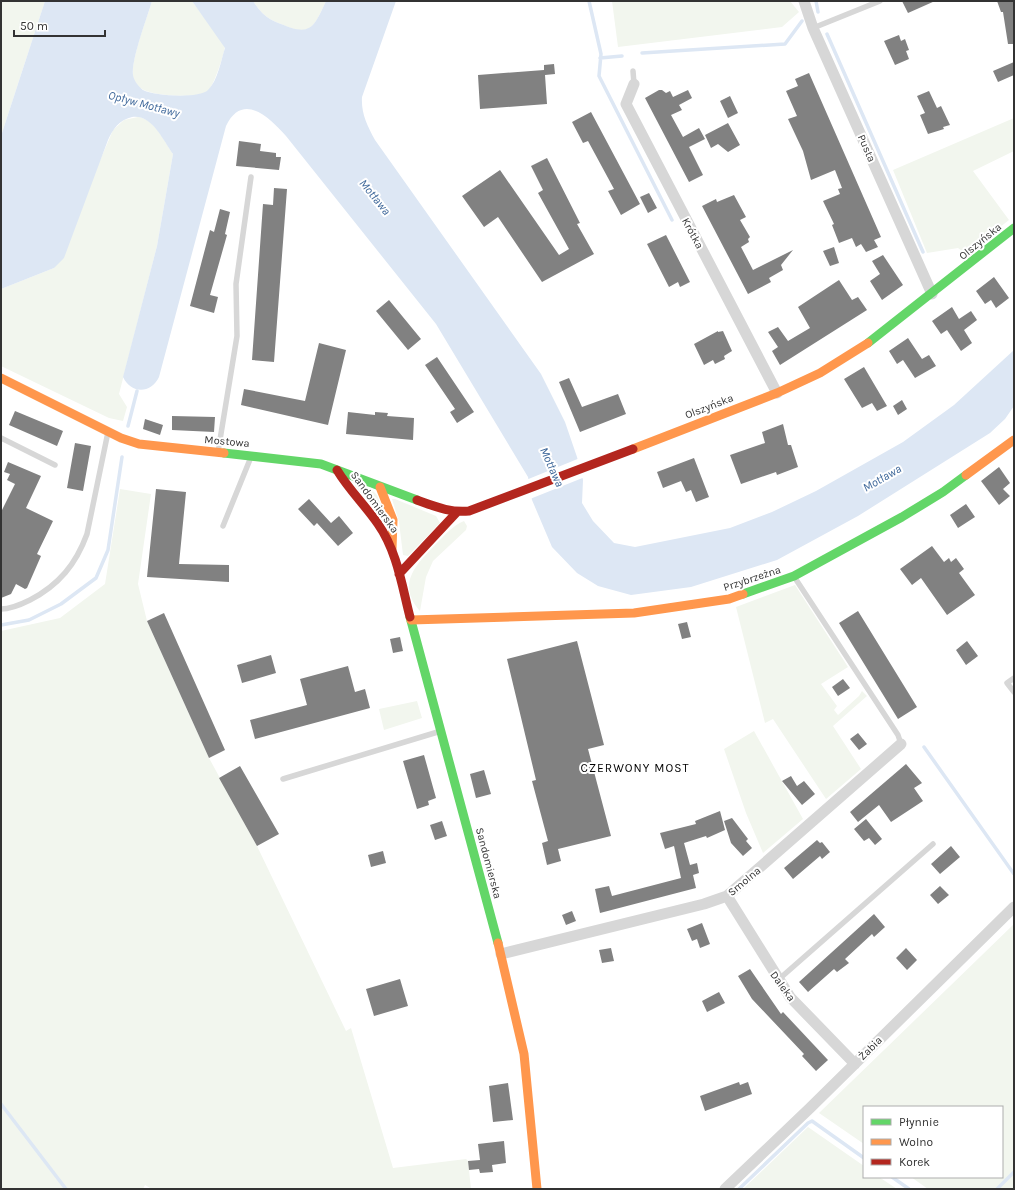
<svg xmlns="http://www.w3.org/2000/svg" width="1015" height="1190" viewBox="0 0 1015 1190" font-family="Karla,sans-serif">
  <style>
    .green { fill: #f2f6ee }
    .water { fill: #dde7f4 }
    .pier { fill: #fff }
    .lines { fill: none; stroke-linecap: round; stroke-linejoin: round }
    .stream { stroke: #dde7f4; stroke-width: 3.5 }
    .building { fill: #818181 }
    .lane { stroke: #d7d7d7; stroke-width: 5.5 }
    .street { stroke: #d7d7d7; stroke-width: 11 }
    .fast { stroke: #63d668; stroke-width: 9 }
    .slow { stroke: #ff974d; stroke-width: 9 }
    .jam { stroke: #b3261e; stroke-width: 9 }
    .labels { text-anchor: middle; stroke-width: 4; stroke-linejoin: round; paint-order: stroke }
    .street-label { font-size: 11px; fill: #333; stroke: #fff }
    .water-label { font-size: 12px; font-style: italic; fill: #3c6699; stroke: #fff }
    .neighbourhood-label { font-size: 12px; letter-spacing: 1px; fill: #000; stroke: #fff }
  </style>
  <rect width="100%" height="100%" fill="#fff"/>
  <path class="green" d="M1,1H45L1,136Z
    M152,1H192L225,46C224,55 214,85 208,91C198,99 153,96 142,89C137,86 133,81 133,75C131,59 147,18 152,1Z
    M253,1H326C314,27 311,38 281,24C266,18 262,14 253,1Z
    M612,1H790L799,12L782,27L618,47Z
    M138,117C155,119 164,141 173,154L157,246L119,394L127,407L123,421L109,418L1,366V289L54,268L113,130L124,120Z
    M1014,118V151L973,171L1009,220L966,254L958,248L927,253L893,170Z
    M355,484L371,489L377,495L389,526L355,486Z
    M120,489L151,494L138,584L147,621L209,758L257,846L346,1031L351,1028L393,1168L466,1159L468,1161L471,1189H152L145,1185L143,1189H1V631L60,618L105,584Z
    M392,499H395L436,516L440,523L408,556L403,555L399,522Z
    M464,521L467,526L466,530L433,561L426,577L420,611C396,584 416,565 435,545C444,536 452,526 464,521Z
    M795,585L848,667L821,684L837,706L834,710L838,715L859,696L862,691L867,696L833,726L861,769L826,799L773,719L765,723L736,607Z
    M417,701L422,718L384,730L379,709Z
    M754,731L803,819L763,853L746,813L724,749Z
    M1014,924V1189H928L911,1177H1002V1107H864V1144L819,1113Z
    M808,1127L864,1166V1177H879L897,1189H743Z"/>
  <path class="water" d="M45,1H152C147,18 131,60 133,75C134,81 138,86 143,90C154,96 199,99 208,90C218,80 221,60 225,48L192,1H253C262,14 266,18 281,24C311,37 314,27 326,1H396L362,97C361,113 367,125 375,140L541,374L565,422L577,457L583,480L582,503L593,521L614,543L635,547L730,528L772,512L816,491L903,442L954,405L1014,350V406L1005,419L990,433L858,516L777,560L691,587L631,595L598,586L577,573L552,547L532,500L528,477L436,324L286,136C270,118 243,91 226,126L159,377C151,394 131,394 123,377L157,246L173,154C163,140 152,114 132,117C119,120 113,129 108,140L64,258L54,268L1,289V136Z"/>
  <path class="pier" d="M580,458L585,477L530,499L526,480Z"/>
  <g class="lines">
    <path class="stream" d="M589,1L601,54L599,76L672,220
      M816,1L818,12
      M827,34L923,252
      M642,53L785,44L802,21
      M600,58L622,56
      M128,426L137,391
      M1,625L29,620L61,604L96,578L108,550L122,457
      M924,747L1014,874
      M1,1104L66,1189
      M892,1177L909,1189
      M739,1189L808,1123L812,1121L864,1158
      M997,1189L1014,1172"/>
  </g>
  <path class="building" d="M902,1H935L908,13Z
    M997,1H1014V44H1008L1003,12H1001Z
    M899,35L901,41L905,39L909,50L906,51L909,59L895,65L884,41Z
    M1014,62V75L998,82L993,71Z
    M554,64L555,74L545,75L547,104L480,109L478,75L544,70V65Z
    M809,73L881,237L874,240L878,247L866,252L861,244L856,247L852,238L839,243L832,225L834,224L823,201L840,194L838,189L842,188L835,170L811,180L803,151L788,119L797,116L786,91L798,86L795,79Z
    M659,90H662L666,93L670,91L673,97L688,90L692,98L679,105L682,110L671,115L683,137L699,128L705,139L689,147L703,175L689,182L645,98Z
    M929,91L937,108L941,106L950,125L943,127L944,129L928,134L920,115L925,113L917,96Z
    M730,96L738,113L728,118L720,101Z
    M591,112L640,204L621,215L608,191L614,189L588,141L583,143L572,122Z
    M728,123L740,145L728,152L718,144L711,148L705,135Z
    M239,141L261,144L260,151L276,153V157H281L279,170L236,166Z
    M547,158L580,223L577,224L594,254L542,282L498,217L484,227L462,196L500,170L559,255L569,249L538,193L543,190L531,166Z
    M274,188L287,189L274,362L252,360L263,204L273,205Z
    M649,193L657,208L648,213L640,197Z
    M734,195L746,217L740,220L750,237L748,239L749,242L741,247L753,270L793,250L781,265L783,270L769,278L771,282L748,294L702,206L716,199L717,202Z
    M220,209L230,212L225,234L227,235L210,295L218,297L214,313L190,306L210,230L214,232Z
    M666,235L690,282L680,287L678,282L669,287L647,244Z
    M834,247L839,263L830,266L823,251Z
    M883,255L903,285L882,300L870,281L880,274L872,261Z
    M994,277L1009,298L996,308L991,300L985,304L976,291Z
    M839,280L852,300L858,297L867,310L780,365L772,351L778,347L768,332L778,327L788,341L810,328L798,307Z
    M389,300L421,339L408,350L376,311Z
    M952,307L959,319L971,311L977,320L964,330L972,343L961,351L947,330L941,334L932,321Z
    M718,331V332L723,331L732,351L724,356L725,359L715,364L713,360L704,365L694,344Z
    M908,338L922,359L929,355L936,366L915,378L903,360L897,364L889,351Z
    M319,343L346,350L328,425L241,405L244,389L305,401Z
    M437,357L474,412L457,423L450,412L455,409L425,365Z
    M864,367L887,406L877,411L872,403L862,408L844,379Z
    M569,378L582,407L618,394L626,414L580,432L559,382Z
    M902,400L907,409L898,415L893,406Z
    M15,411L63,431L57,446L9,425Z
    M348,412L375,415V412L388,413L387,416L414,418L413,440L346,434Z
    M172,416L215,417L214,432L172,430Z
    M145,419L163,425L160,435L143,429Z
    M783,424L788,445H791L798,467L777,475L776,472L741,484L730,455L765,443L762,432Z
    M75,443L91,446L83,491L67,488Z
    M694,458L709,497L696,502L691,490L686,492L681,481L663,488L657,472Z
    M8,462L41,476L26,508L53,521L37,554L41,556L27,588L25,589L16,584L11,594L1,598V512L15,484L7,480L10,474L4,472Z
    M999,467L1010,483L1003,489L1010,496L999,505L981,481Z
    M156,489L186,492L179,564L229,565V582L147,577Z
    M309,499L331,523L339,516L353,533L338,546L317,523L314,526L298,509Z
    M966,504L975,517L958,528L950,515Z
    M932,546L944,562L949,558L951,562L956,558L964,569L959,573L975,595L947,615L921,578L912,585L900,569Z
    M858,611L917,707L898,719L839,623Z
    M164,613L225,750L209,758L147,621Z
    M687,622L691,637L682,639L678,624Z
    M400,637L403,651L393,653L390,639Z
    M577,641L604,745L588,749L611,836L558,849L561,861L547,865L542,843L548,841L532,781L536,780L507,659Z
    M967,641L978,656L966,665L956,650Z
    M271,655L276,673L242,683L237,665Z
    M348,666L355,692L365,689L370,708L255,739L250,720L307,705L300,679Z
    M843,679L850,688L838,696L832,687Z
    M858,733L867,744L859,750L850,739Z
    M424,755L436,798L428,801L429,805L417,809L403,761Z
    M906,764L922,783L914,788L923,801L891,822L879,805L858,822L850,812Z
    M240,766L279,834L257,846L219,778Z
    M484,770L491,794L476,798L470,774Z
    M791,776L797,786L804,781L815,794L802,805L782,781Z
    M720,811L725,830L707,838L706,836L684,843L690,865L697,863L699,873L693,875L696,888L600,913L595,889L609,886L612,896L681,878L674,846L665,849L660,833L696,824L695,821Z
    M732,818L748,839L746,841L752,848L743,856L731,843L724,821Z
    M866,819L882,839L875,845L869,838L864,841L854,829Z
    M442,821L447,836L435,840L430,825Z
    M817,840L820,843L822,842L830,852L822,859L820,856L793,879L784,868Z
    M951,846L960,857L940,874L931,864Z
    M383,851L386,863L371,867L368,855Z
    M940,886L949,895L938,904L930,895Z
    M572,911L576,921L566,925L562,915Z
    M874,914L885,927L874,937L872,934L845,959L849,963L837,972L834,969L808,992L799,982Z
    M702,923L710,944L700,948L697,939L692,941L687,929Z
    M611,948L614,961L602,963L599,950Z
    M906,948L917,960L907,970L896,958Z
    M750,969L781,1014L783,1012L828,1060L816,1071L802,1056L804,1054L752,999L738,976Z
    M400,979L408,1006L374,1016L366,989Z
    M719,992L725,1003L707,1012L702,1001Z
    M739,1082L740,1085L748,1082L752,1094L705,1111L700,1096Z
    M508,1083L513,1120L493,1122L489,1086Z
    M504,1141L506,1163L492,1165L493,1172L480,1173L479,1169L469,1170L468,1161L480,1160L478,1144Z"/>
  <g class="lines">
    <path class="lane" d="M813,28L880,1
      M633,71L634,84
      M1,438L55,465
      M218,452L237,336L236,284L251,177
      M223,526L251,457
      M795,578L898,735L901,744
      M1,609C11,609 22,604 30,600C59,585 76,564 87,534L108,432
      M1014,678L1007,683L1014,692
      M283,779L441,731
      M778,980L933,844"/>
    <path class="street" d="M804,1L813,28L932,294
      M634,84L626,104L777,393
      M727,896L790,997L855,1064
      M501,954L704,904L727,896L901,744
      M725,1189L810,1108L1014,907"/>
    <path class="fast" d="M868,343L1014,228
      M224,453L321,464L417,500
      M743,594L794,576L902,517L943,492L966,475
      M410,617L498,943"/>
    <path class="slow" d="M1,378L121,438L139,444L224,453
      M633,449L777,393L820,373L868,343
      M966,475L1014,440
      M380,487L393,520L392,549
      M411,620L634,613L729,599L743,594
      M498,943L524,1054L537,1189"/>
    <path class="jam" d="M337,470C349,490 365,505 378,524C397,551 402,586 410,617
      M417,500C434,506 450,513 469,511L633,449
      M399,574L457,512"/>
  </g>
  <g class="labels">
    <g class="street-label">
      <text transform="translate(867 148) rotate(66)" y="4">Pusta</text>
      <text transform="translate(693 233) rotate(62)" y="4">Krótka</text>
      <text transform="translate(980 241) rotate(-39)" y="4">Olszyńska</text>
      <text transform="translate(709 406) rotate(-21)" y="4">Olszyńska</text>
      <text transform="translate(227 441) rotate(5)" y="4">Mostowa</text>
      <text transform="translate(375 502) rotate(54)" y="4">Sandomierska</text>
      <text transform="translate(752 578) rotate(-18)" y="4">Przybrzeżna</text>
      <text transform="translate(489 863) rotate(75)" y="4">Sandomierska</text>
      <text transform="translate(744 881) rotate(-40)" y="4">Smolna</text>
      <text transform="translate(783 986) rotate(54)" y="4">Daleka</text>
      <text transform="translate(870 1048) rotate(-45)" y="4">Żabia</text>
    </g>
    <g class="water-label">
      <text transform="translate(144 104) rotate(15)" y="4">Opływ Motławy</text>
      <text transform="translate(375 197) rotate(51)" y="4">Motława</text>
      <text transform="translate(552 467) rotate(66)" y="4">Motława</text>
      <text transform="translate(882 478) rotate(-30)" y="4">Motława</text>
    </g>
    <g class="neighbourhood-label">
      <text x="635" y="772">CZERWONY MOST</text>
    </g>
  </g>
  <rect width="1015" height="1190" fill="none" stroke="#333333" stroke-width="4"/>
  <rect x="863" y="1106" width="140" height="72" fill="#ffffff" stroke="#adadad"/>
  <rect x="871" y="1119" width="20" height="6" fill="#63d668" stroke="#adadad"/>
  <text x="899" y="1126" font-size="12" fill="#333333">Płynnie</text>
  <rect x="871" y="1139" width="20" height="6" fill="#ff974d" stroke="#adadad"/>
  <text x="899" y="1146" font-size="12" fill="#333333">Wolno</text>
  <rect x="871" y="1159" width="20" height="6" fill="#b3261e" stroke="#adadad"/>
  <text x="899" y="1166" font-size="12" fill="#333333">Korek</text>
  <path d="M14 30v6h91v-6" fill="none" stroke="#333333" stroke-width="2"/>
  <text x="20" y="30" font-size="12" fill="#333333" stroke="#ffffff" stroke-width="3" paint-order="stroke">50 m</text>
</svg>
